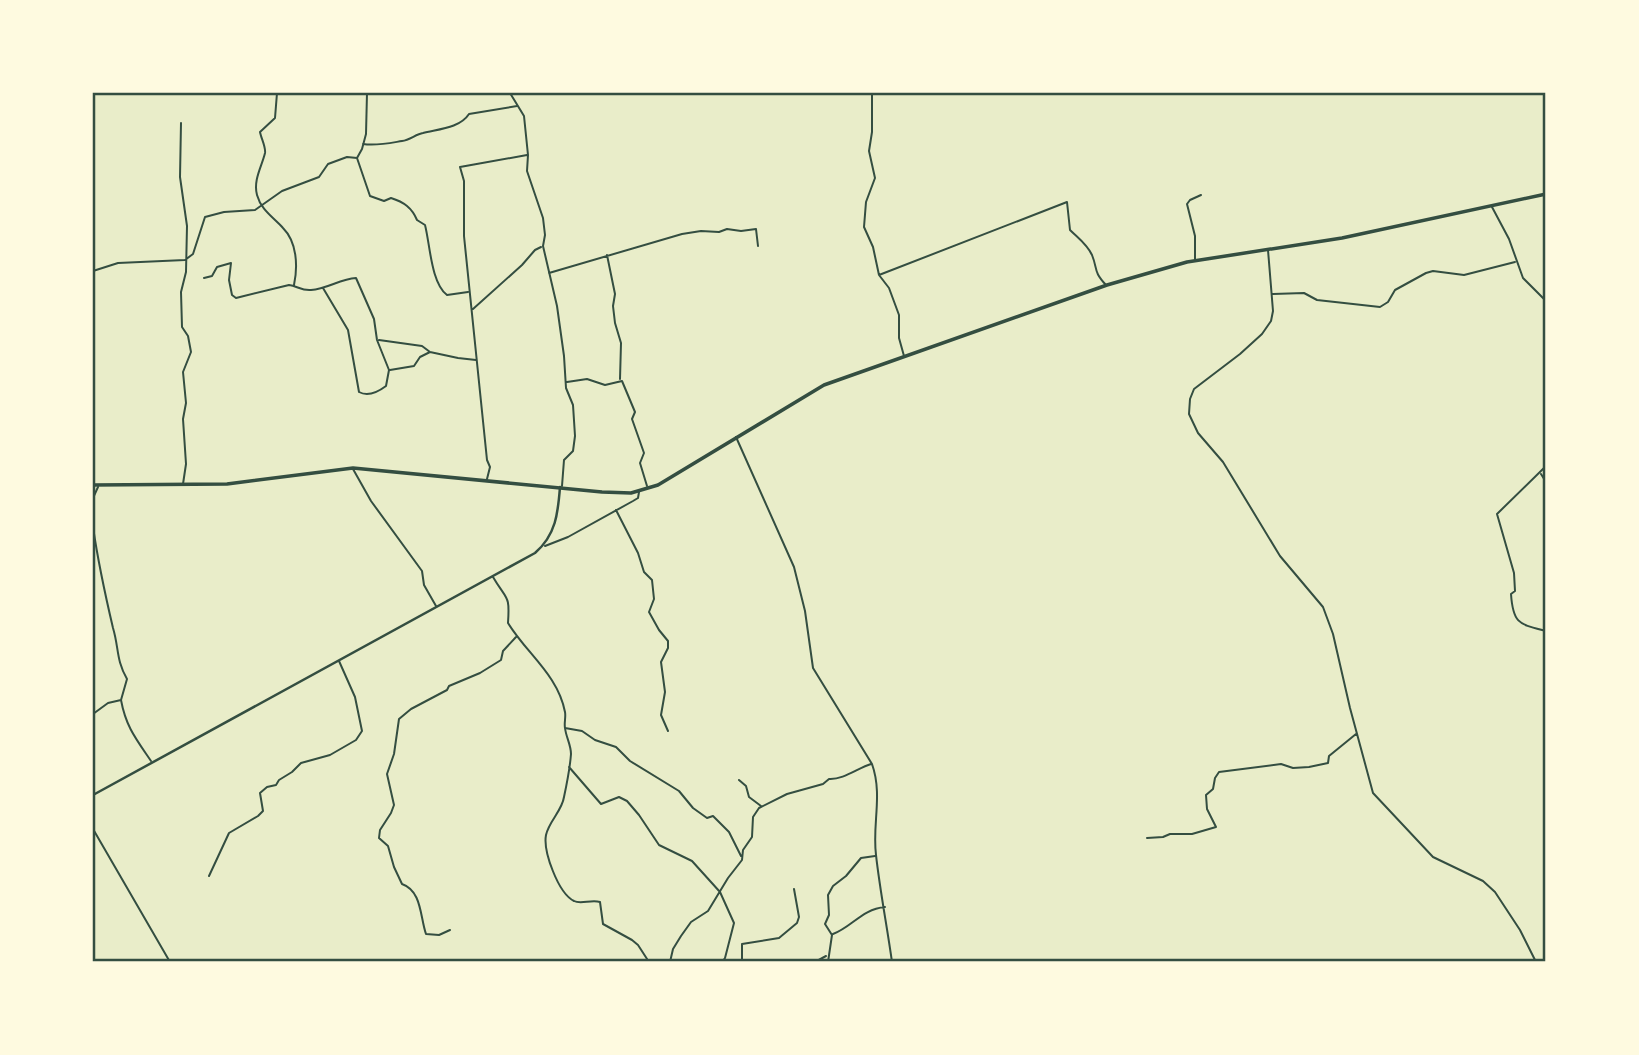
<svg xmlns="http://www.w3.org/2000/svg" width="1639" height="1055" viewBox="0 0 1639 1055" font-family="'IBM Plex Sans',sans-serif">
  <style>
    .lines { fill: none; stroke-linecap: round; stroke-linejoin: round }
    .minor { stroke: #344e41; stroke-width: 2 }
    .tertiary { stroke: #344e41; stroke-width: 2.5 }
    .primary { stroke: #344e41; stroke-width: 3.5 }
    .neatline { fill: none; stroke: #344e41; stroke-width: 2.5 }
  </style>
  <rect width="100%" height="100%" fill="#e9edc9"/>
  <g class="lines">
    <path class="minor" d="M277,93L275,118L260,132C261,138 266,147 265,153C262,166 253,180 257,195C261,210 273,217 283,228C297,242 298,266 294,285
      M367,93L366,134L362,149L357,158L370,196L384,201L391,198C404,202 412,208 417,220L425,225C430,244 431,283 447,295L468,292
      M510,93L524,116L528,155L527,171L543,218L545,235L543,246L557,306L564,356L566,388L573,405L575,436L573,451L564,460L562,486
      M872,93V132L869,151L875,178L866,202L864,227L873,247L879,275L889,288L899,315V338L904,356
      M181,123L180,177L187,226L186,272L181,292L182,327L188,336L191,352L183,372L186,403L183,419L186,464L183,484
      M363,144C377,146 390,143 402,141C410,140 416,134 423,133C439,129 460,128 469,114L517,106
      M1492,207L1509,239L1523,278L1546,301
      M1268,250L1273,311L1271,321L1262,334L1240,354L1194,389L1190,399L1189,414L1198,433L1223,462L1280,556L1323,607L1333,634L1350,708L1373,793L1433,857L1483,881L1495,892L1520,930L1536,962
      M607,255L615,294L613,306L615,323L621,343L620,379
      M1195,259V236L1187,204L1190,200L1201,195
      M93,271L118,263L185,260L193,254L205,217L224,212L255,210L282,191L319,177L328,164L347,157L357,158
      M549,273L682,234L701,231L719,232L727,229L741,231L756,229L758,246
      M879,275L1067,202L1070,230C1078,238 1087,244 1092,255C1098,270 1093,271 1106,285
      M204,278L212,276L217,267L231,263L229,280L232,295L236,298L289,285C297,286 302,291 311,290C327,289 340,279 356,278L374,319L377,340L389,370L386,386C378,392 368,397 359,392L348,330L323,288
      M1273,294L1304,293L1317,300L1380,307L1388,302L1395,290L1426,273L1433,271L1464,275L1515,262
      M473,309L522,265L535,250L541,247
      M379,340L422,346L430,352L458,358L476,360
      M390,370L414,366L420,357L430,352
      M567,382L587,379L605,385L622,381L635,412L632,419L644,453L640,463L647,486
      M736,437L794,567L805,611L813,668L872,764C883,795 872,824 876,855C880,891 887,926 892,962
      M1546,466L1497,514L1514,573L1515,591L1511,594C1513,624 1519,624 1546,631
      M353,469L371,501L422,571L424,585L436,606
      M1541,474L1546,482
      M487,479L490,467L487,460L464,236V181L460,167L527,155
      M93,498L98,487
      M616,510L638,553L644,572L652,580L654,599L649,612L659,630L668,641V648L661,662L665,692L661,715L668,731
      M93,527C98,561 105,594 113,628C119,648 116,660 127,679L121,700
      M545,546L568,537L633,501L638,498L639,492
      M493,577C507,601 510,594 508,623C527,654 558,675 565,712C566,717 564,723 565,728C566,737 571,745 571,754C570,767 567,783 564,797C562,811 549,821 546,835C543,851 558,893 574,901C581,905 591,899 600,902L603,924L632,940L638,945L649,962
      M93,714L108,703L121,700C126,727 136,739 151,761
      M565,728L582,731L595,740L616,747L630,761L679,791L693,808L707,818L713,816L729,832L741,856
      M569,767L601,804L619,797L627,801L639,815L659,845L692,861L720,892L734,923L725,958L722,962
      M739,780L746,786L749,797L761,806
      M93,829L170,962
      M1147,838L1163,837L1170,834H1192L1216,827L1207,809L1206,795L1213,789L1215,778L1219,772L1281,764L1293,768L1309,767L1328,763L1329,756L1356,734
      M209,876L229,833L258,816L263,811L260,793L267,787L276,785L279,780L292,772L301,763L330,755L356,740L362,731L355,697L339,661
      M450,930L439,935L426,934C420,917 422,891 402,884L394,867L388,846L379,838L380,830L391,813L394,805L387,774L394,754L399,719L411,709L447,690L449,686L480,673L501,660L503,651L516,637
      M833,934C852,927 862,909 885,907
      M670,962L673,949L681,936L691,922L708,911L728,878L742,860L743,850L752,837L753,817L759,808L787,794L823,784L829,779C843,780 858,768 871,764
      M742,962V944L779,938L797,923L799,917L794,889
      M815,962L826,956
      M828,962L832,935L825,924L829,915L828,895L833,886L846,876L861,858L875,856"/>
    <path class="tertiary" d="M93,795L535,553C556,535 558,513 560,487"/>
    <path class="primary" d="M93,485L227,484L353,468L602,492L631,493L658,485L824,385L1107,285L1187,262L1342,238L1546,194"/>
  </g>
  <rect width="1639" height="1055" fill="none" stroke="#fefae0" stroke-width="189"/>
  <rect x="94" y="94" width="1450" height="866" class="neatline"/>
</svg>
